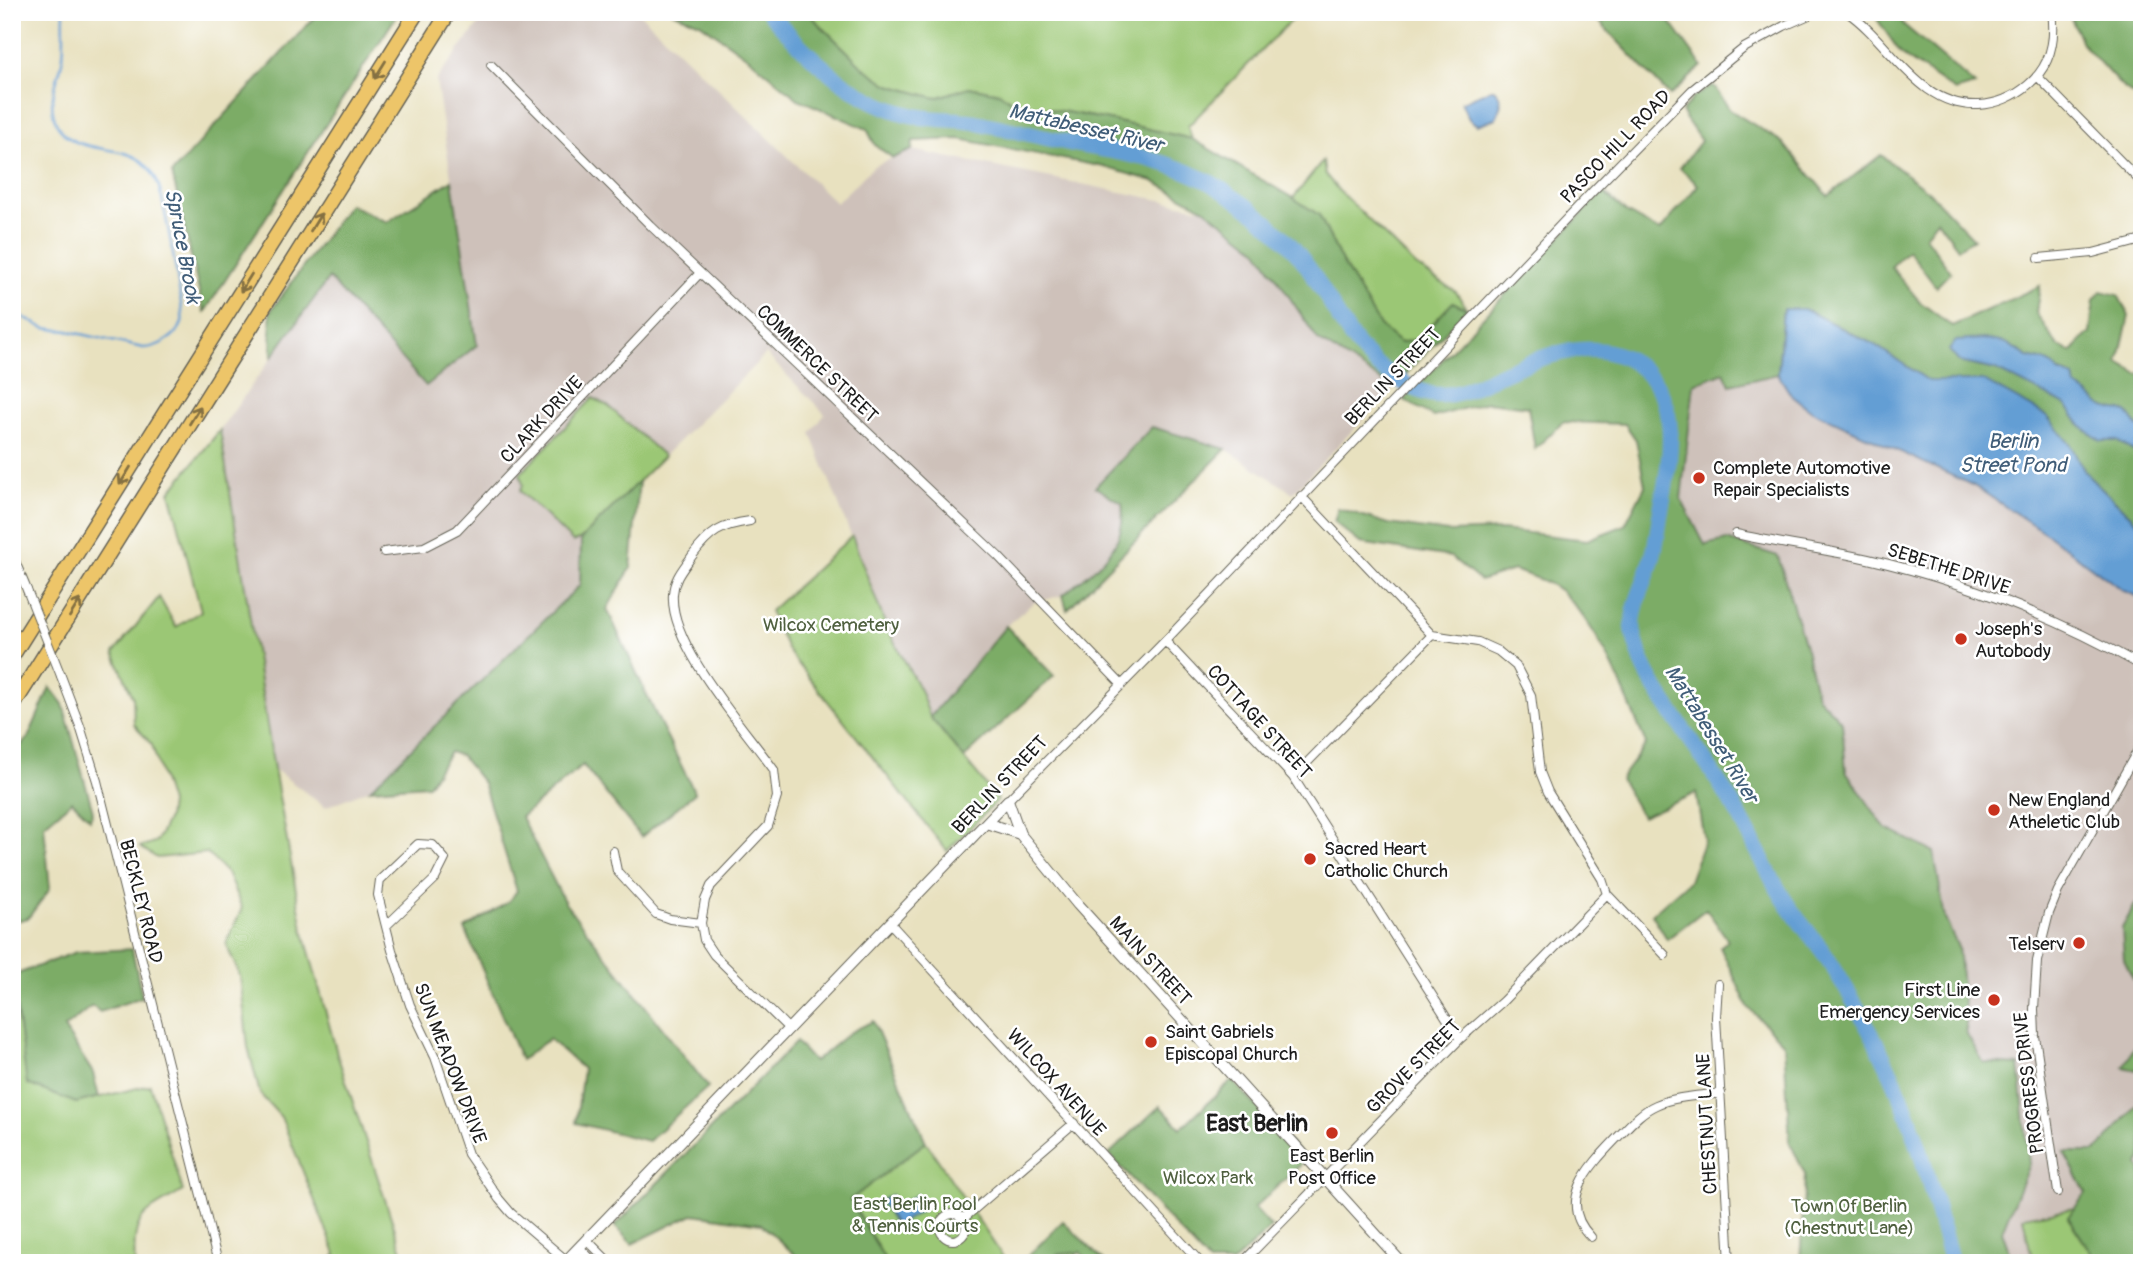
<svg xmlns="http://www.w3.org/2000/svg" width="2154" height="1275" viewBox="0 0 2154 1275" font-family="Pangolin,sans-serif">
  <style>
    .industrial { fill: #cec1ba }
    .green { fill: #9bc774; stroke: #5c7248; stroke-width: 2 }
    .forest { fill: #7cac66; stroke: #4c6441; stroke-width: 2 }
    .water { fill: #649ed4; stroke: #405d78; stroke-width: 2 }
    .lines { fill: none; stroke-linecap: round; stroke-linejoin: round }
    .stream { stroke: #649ed4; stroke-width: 2.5 }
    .river { stroke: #649ed4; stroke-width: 16 }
    .minor-casing { stroke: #636155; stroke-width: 10 }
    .tertiary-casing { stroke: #636155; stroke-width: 12 }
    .motorway-casing { stroke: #636155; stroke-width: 17 }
    .minor { stroke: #fff; stroke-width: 8 }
    .tertiary { stroke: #fff; stroke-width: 10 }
    .motorway { stroke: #edc569; stroke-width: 14 }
    .minor-bridge-casing { stroke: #636155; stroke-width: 10; stroke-linecap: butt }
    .minor-bridge { stroke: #fff; stroke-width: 8 }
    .oneway { stroke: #847042 }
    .poi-dot { fill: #c8321e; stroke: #fff; stroke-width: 2.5 }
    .labels { text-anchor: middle; stroke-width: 5; stroke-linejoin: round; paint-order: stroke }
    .street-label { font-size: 19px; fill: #1c1c1c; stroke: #fff }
    .poi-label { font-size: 19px; fill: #1c1c1c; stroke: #fff; text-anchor: start }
    .park-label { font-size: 19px; fill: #4f603f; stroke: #fff }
    .water-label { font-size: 21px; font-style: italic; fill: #405d78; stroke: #fff }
    .quarter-label { font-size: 23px; font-weight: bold; fill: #1c1c1c; stroke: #fff }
  </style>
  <rect width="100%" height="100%" fill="#fff"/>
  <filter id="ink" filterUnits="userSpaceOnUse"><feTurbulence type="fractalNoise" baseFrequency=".0143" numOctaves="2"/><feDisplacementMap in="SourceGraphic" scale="14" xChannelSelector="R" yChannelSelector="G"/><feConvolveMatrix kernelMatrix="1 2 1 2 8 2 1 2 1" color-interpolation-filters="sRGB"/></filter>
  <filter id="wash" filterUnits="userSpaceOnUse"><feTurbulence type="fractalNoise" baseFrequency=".00686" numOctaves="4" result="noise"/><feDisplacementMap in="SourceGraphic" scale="28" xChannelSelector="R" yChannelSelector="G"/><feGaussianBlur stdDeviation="1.57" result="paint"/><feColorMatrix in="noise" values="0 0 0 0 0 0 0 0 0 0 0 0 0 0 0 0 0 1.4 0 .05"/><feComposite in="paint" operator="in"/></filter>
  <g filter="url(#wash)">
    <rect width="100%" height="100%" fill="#e8e1bf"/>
    <path class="industrial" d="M488,12H638L836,203L874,166L912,150L1205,209L1258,250L1318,340L1393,388L1293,493L1226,449L1152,427L1096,487L1122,503L1124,523L1111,554L1063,595L1033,603L1000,631L930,717L920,690L886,626L811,433L825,414L766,354L581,539L580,585L370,789L325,807L274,769L220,430L329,277L426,385L477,345L436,80Z
      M1724,372L1730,385L1778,374L1791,395L1812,411L1974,486L2047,534L2124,591L2142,598V1263H2013L2002,1231L2029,1164L2019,1065L1984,1063L1967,1035L1958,947L1945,919L1934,852L1885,828L1846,771L1842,722L1817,696L1807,653L1778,556L1705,546L1681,500L1694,384Z"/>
    <path class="green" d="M807,12H1299L1188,126L1192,139L1109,120L1013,102L1000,93L969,87L936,98L889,85L864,68Z
      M1323,161L1325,174L1339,191L1416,266L1456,292L1467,309L1453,303L1418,339L1400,343L1380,327L1341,260L1319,215L1293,198Z
      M593,398L608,406L664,456L581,539L573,542L520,491L523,485L520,474Z
      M220,430L274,769L303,929L338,1057L406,1263H329L336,1254L281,1117L260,1094L248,1047L240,976L226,944L242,908L227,873L207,853L157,858L140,847L157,841L168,818L170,803L152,745L134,724L133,697L114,653L159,597L176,627L201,611L170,492Z
      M852,536L886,626L920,690L930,717L998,800L947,851L788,651L770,611Z
      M12,985L28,1084L76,1103L150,1085L183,1191C145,1213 131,1215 135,1263H12Z
      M926,1142L1007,1263H887L850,1200Z
      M2075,1208L2068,1218L2098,1263H2033L2023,1217Z
      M1076,1252V1255L1069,1263H1046L1058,1254Z"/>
    <path class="forest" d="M319,12H399L204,313L172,173Z
      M672,12H807L864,68L889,85L936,98L969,87L1000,93L1013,102L1109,120L1192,139L1293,198L1319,215L1341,260L1380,326L1400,343L1418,339L1453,302L1467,309L1393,388L1318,340L1258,250L1205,209L1153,181L1104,167L959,139L913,141L912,150L893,158L875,145L867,129L798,99L753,61L700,23Z
      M1590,12H1663L1702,66L1670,96Z
      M1872,12H1897L1904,25L1975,85L1955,91L1902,55Z
      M2068,12H2142V101L2121,86L2082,43Z
      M1713,85L1730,110L1782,142L1828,196L1881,155L1929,192L1974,239L1958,248L1937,220L1925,236L1951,272L1936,287L1908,250L1891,267L1920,302L1952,326L2040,286L2036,313L2058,346L2071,352L2090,332L2094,300L2101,291L2118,295L2129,316L2118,363L2138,374L2142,373V428H2139L2127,412C2118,410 2107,410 2099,404C2090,397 2087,391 2075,387L2074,377L2058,371L2054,366L2044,361L2028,357L2006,343L1959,362L1996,370L2036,388L2066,405L2081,426L2117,441L2142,456V527L2085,472L2070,444L1984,381H1929L1875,345L1804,309L1783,310L1778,374L1730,385L1724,372L1694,384L1681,499L1705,545L1727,540L1778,556L1807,653L1817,696L1842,722L1846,771L1885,828L1934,852L1945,919L1958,947L1967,1035L1984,1063L2019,1065L2029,1164L2002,1231L2013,1263H1800L1805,1174L1790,1143L1784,1044L1748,1007L1720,947L1728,940L1706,909L1667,939L1652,914L1689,881L1704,840L1696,793L1642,817L1620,779L1646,744C1624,692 1604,634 1563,593C1552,582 1529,576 1514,570L1480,581L1451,557L1360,543L1334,522L1338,508L1389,524L1448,532L1502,530L1587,540L1625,525L1645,486L1636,440L1625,424L1563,422L1535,449L1528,407L1487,402L1434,417L1404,400L1603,192L1626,212L1660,231L1698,185L1680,168L1701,141L1681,112L1693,98Z
      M452,180L477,345L426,386L329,278L272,357L270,312L349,204L387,222Z
      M1152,427L1226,449L1067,610L1063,595C1095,568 1128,549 1122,503L1095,487Z
      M639,481L631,568L607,609L657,717L695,793L641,837L583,765L521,817L565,903L708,1087L648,1141L576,1123L583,1069L549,1039L521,1060L465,929L508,902L517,891L483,783L461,756L450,752L428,785L370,789L580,585L581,539Z
      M1006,626L1054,676L964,758L930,717Z
      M50,687L63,704L93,811L90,819L72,801L44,825L50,889L28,918L12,922V754L28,738Z
      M2142,904V996L2124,960L2122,928L2135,905Z
      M132,949L142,997L100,1012L92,1006L64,1028L93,1073L99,1097L76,1103L27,1084L12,976L76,952Z
      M873,1021L926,1142L850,1200L887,1263H804L761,1224L693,1214L632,1244L615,1226L796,1042L814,1062L849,1033Z
      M2142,1034V1071L2123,1067Z
      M1232,1080L1306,1160L1254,1208L1271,1227L1233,1263H1209L1109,1154L1160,1106L1181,1128Z
      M2142,1099V1159L2139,1164L2142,1170V1263H2098L2068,1217L2086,1193L2064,1152H2096Z
      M1063,1221L1106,1263H1091L1080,1252L1076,1255L1075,1252L1058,1254L1046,1263H1021Z"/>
    <path class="water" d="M1490,89H1494C1503,98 1502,106 1496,118L1477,125L1469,119L1461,102C1465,101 1488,91 1490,89Z
      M1783,309H1804L1875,345L1929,381H1984L2047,416L2070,444L2085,472L2142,527V598L2124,591L2047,534L1974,486L1812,411L1791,395L1778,374Z
      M1983,339L2006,343L2028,357L2044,361L2054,366L2058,372L2074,377L2076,387C2087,391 2090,397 2099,404C2107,410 2118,410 2127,412L2139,428H2142V456L2117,441H2101L2081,426L2066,405L1996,370L1959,362L1949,350L1956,341Z
      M891,1195L898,1206L916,1195L924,1209L896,1226L880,1201Z"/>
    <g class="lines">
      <path class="stream" d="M12,311L44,328L68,331L143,348C157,348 177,337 182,323C185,311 164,204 159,187C156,178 151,170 145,164C121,141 72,158 56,122C45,99 61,78 63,55C65,41 63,27 64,12"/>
      <path class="river" d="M769,12C807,56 856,104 915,116C935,120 955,119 975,122C1011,129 1047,139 1084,146C1127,153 1170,161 1209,182C1243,202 1278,227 1302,259C1333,299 1342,340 1385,371C1399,381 1414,390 1430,394C1455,399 1475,386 1497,376C1540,356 1598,333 1640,367C1684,402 1669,463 1661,510C1658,526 1657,543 1652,559C1646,582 1633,603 1633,627C1634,640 1639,653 1644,666C1653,687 1668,706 1681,726C1700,754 1719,781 1736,810C1753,839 1766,871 1784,899C1796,919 1813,937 1826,956C1851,995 1875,1038 1894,1080C1920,1139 1934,1202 1952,1263"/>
    </g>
  </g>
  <g filter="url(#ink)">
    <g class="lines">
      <defs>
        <path id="minor" d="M1847,12C1891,42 1918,108 1979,105C1997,104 2015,96 2028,85C2051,66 2056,40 2052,12
          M491,65L651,226L998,556L1122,685
          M2037,76L2142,183
          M2039,258L2093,253L2142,240
          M1301,496L1432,635L1478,642L1498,651L1516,666L1531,695L1540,772L1548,792L1602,879L1607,894L1665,955
          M750,521C721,525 710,532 692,556C684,568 674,578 673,594C669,645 745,729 774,770L777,797L768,826L711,886L705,900L701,923L704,940L714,955L789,1029
          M1736,534C1780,544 1824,549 1868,559C1963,581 2057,618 2142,666
          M384,552L424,547L457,530L700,273
          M12,554L27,590
          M1165,641L1293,777L1460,1039
          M61,676L80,726L97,781L218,1263
          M1293,777L1432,635
          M1008,800L1165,641L1593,191L1692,90L1744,48L1784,26L1816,12
          M613,851L617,871L656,914L670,919L701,923
          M890,923L1201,1263
          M387,925L435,879L445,859L433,845L418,844L380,880L378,895L392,950L410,1005L435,1057L468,1154L499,1199L511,1213L566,1260
          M1718,984L1716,1017L1730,1263
          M2058,1192L2035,1036L2034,1009L2037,961L2049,913L2058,891L2142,743
          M940 1227a13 13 0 1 1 26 0a13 13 0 1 1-26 0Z
          M963,1219L1074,1123
          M1591,1237C1556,1202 1589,1167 1615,1140C1628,1127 1640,1112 1656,1105C1676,1096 1700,1096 1721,1093
          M586,1239L610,1263
          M579,1247L595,1263
          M1242,1263L1460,1039L1503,1001L1607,894"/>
        <path id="tertiary" d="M986,823L1020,834
          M564,1263L1008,800L1020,834L1078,905L1402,1263"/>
        <path id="motorway" d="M12,656L417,12
          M12,707L449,12"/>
      </defs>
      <use href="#minor" class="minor-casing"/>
      <use href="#tertiary" class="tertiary-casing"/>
      <use href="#motorway" class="motorway-casing"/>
      <use href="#minor" class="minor"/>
      <use href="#tertiary" class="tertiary"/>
      <use href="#motorway" class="motorway"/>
      <defs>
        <path id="minor-bridge" d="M27,590L61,676"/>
      </defs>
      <use href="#minor-bridge" class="minor-bridge-casing"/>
      <use href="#minor-bridge" class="minor-bridge"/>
    </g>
    <defs><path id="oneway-shaft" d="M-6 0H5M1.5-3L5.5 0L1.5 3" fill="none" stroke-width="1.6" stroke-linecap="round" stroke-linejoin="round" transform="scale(1.75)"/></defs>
    <g class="oneway">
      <use href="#oneway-shaft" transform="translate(380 70) rotate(122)"/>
      <use href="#oneway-shaft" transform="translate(316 222) rotate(-58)"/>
      <use href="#oneway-shaft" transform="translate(246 283) rotate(122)"/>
      <use href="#oneway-shaft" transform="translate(195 415) rotate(-58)"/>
      <use href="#oneway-shaft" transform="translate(125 476) rotate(122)"/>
      <use href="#oneway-shaft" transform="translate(75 608) rotate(-58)"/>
    </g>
  </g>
  <g class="poi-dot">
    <circle cx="1699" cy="478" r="7"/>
    <circle cx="1961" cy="639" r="7"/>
    <circle cx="1994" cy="810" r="7"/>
    <circle cx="1310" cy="859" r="7"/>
    <circle cx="2079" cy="943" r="7"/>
    <circle cx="1994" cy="1000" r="7"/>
    <circle cx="1151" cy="1042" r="7"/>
    <circle cx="1332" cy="1133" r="7"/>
  </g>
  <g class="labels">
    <g class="street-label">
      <text transform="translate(1615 146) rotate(-46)" y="7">PASCO HILL ROAD</text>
      <text transform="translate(818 363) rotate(44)" y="7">COMMERCE STREET</text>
      <text transform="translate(1392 376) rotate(-46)" y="7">BERLIN STREET</text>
      <text transform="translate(541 419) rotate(-47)" y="7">CLARK DRIVE</text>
      <text transform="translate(1949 568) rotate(18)" y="7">SEBETHE DRIVE</text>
      <text transform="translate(1260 721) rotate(48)" y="7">COTTAGE STREET</text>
      <text transform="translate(999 784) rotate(-46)" y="7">BERLIN STREET</text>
      <text transform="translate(142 901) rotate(76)" y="7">BECKLEY ROAD</text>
      <text transform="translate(1151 960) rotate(48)" y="7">MAIN STREET</text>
      <text transform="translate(451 1063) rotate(69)" y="7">SUN MEADOW DRIVE</text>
      <text transform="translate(1413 1066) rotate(-45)" y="7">GROVE STREET</text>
      <text transform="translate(1057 1082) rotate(48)" y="7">WILCOX AVENUE</text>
      <text transform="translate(2028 1083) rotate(-97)" y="7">PROGRESS DRIVE</text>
      <text transform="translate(1706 1124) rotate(-93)" y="7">CHESTNUT LANE</text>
    </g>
    <g class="poi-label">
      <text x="1713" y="474">Complete Automotive<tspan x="1713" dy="22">Repair Specialists</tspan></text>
      <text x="1975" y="635">Joseph's<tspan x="1975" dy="22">Autobody</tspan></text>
      <text x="2008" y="806">New England<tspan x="2008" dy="22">Atheletic Club</tspan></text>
      <text x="1324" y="855">Sacred Heart<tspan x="1324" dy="22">Catholic Church</tspan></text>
      <text x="2065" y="950" text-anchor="end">Telserv</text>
      <text x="1980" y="996" text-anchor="end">First Line<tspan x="1980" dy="22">Emergency Services</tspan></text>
      <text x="1165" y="1038">Saint Gabriels<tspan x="1165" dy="22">Episcopal Church</tspan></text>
      <text x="1332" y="1162" text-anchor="middle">East Berlin<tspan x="1332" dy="22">Post Office</tspan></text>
    </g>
    <g class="park-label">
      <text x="831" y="631">Wilcox Cemetery</text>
      <text x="1208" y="1184">Wilcox Park</text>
      <text x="915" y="1210">East Berlin Pool<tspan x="915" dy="22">&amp; Tennis Courts</tspan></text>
      <text x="1849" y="1212">Town Of Berlin<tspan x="1849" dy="22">(Chestnut Lane)</tspan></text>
    </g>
    <g class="water-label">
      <text transform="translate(1086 128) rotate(13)" y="7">Mattabesset River</text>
      <text transform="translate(183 246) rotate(79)" y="7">Spruce Brook</text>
      <text x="2013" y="448">Berlin<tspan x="2013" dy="24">Street Pond</tspan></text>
      <text transform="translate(1712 734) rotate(58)" y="7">Mattabesset River</text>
    </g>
    <g class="quarter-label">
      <text x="1257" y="1131">East Berlin</text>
    </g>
  </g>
  <rect width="2154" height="1275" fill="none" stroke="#fff" stroke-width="42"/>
</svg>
